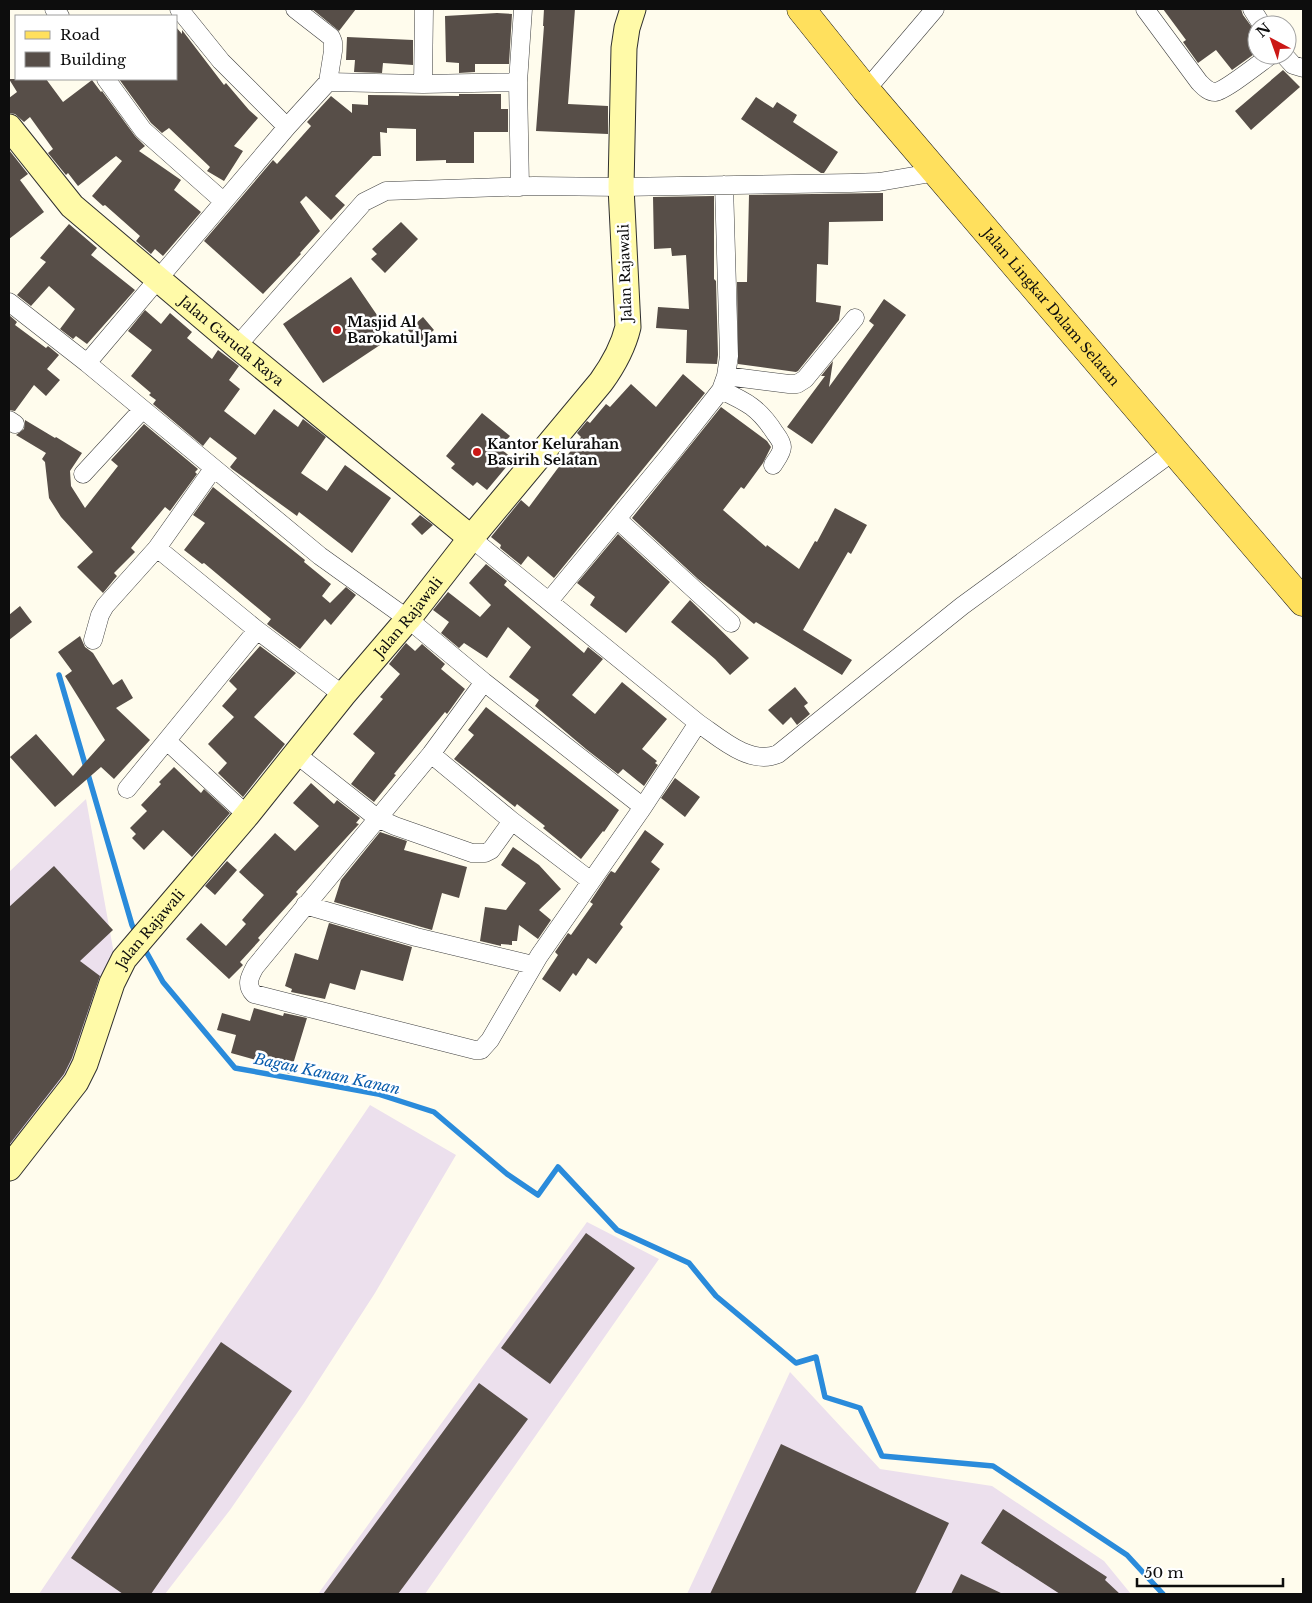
<svg xmlns="http://www.w3.org/2000/svg" width="1312" height="1603" viewBox="0 0 1312 1603" font-family="'Libre Baskerville',serif">
  <style>
    .industrial { fill: #ece0ed }
    .lines { fill: none; stroke-linecap: round; stroke-linejoin: round }
    .stream { stroke: #2a8bdb; stroke-width: 5.5 }
    .building { fill: #574e48 }
    .street-casing { stroke: #404040; stroke-width: 19 }
    .secondary-casing { stroke: #2f2f2f; stroke-width: 27 }
    .primary-casing { stroke: #1e1e1e; stroke-width: 29 }
    .street { stroke: #fff; stroke-width: 18 }
    .secondary { stroke: #fffaa8; stroke-width: 25 }
    .primary { stroke: #ffe05d; stroke-width: 28 }
    .poi-dot { fill: #cb1816; stroke: #fff; stroke-width: 2 }
    .labels { text-anchor: middle; stroke-width: 5; stroke-linejoin: round; paint-order: stroke }
    .street-label { font-size: 14px; fill: #0d0d0d; stroke: #fff }
    .poi-label { font-size: 14px; font-weight: bold; fill: #0d0d0d; stroke: #fff; text-anchor: start }
    .water-label { font-size: 15px; font-style: italic; fill: #095cac; stroke: #fff }
  </style>
  <rect width="100%" height="100%" fill="#fffced"/>
  <path class="industrial" d="M86,799L114,954L72,1073L9,1152V872Z
    M370,1105L456,1155L375,1293L304,1403L230,1510L165,1594H39Z
    M587,1222L659,1259L425,1594H318Z
    M790,1372L880,1469L992,1486L1104,1561L1131,1594H687Z"/>
  <g class="lines">
    <path class="stream" d="M59,675L132,925L137,935
      M143,946L163,982L235,1068L378,1094L434,1112L507,1174L538,1195L558,1167L617,1230L689,1263L716,1296L796,1363L816,1357L825,1397L860,1408L882,1456L993,1466L1127,1555L1163,1594"/>
  </g>
  <path class="building" d="M312,9H356L339,31Z
    M544,9H575L568,104L608,106V134L536,131L544,26H543Z
    M1163,9H1241L1243,15L1257,34V52L1232,70L1216,50L1198,63L1183,42L1186,40Z
    M497,13L512,14L509,64H475V72L459,73V63L446,62L445,16Z
    M176,27L182,34V30L224,85L226,83L249,110L258,118L234,146L243,151L224,181L207,171L210,167L169,128L162,133L151,123L119,79H176Z
    M347,37L413,40V65L383,63L382,73L354,72L355,60H346Z
    M1283,70L1300,87L1251,130L1235,111Z
    M9,79H46L63,102L92,80L101,92L102,91L135,136L145,146L139,151L181,180L174,190L201,212L163,256L155,249L151,254L136,241L140,236L105,205L103,206L92,196L122,161L116,156L78,186L68,173L66,175L48,153L53,149L30,117L24,122L15,114L9,113V98L17,92Z
    M459,94H501V109H508V132H474V163H446V160L416,161V129L387,128V133L380,132L381,156H373L335,196L345,205L331,220L306,196L300,202L320,231L300,253L301,254L263,294L204,241L273,160L277,164L311,126L307,122L331,96L352,113V104L368,105V95L459,96Z
    M756,97L773,108L777,102L797,115L793,122L838,152L824,173H821L741,119Z
    M9,150L28,174L20,180L44,212L9,239Z
    M883,193V221L829,222L828,265L817,264L816,302L841,306L839,320L798,371L796,372L738,364L737,282H747L749,195Z
    M714,196V279L716,281L718,355L717,364L686,363L687,330L656,328L658,307L689,309L686,255L672,256L671,248L654,249L653,197Z
    M401,222L418,239L385,273L371,259L377,254L372,249Z
    M69,224L97,248L91,255L135,290L87,344L76,336L73,339L60,329L75,309L49,286L31,306L17,295L46,262L40,258Z
    M351,277L392,337L323,383L283,324Z
    M884,299L906,315L812,444L787,427L825,376H821L833,361L829,387L874,325L869,321Z
    M145,310L161,324L170,313L192,332L187,338L212,359L218,350L239,366L229,380L240,389L224,411L255,435L274,409L298,427L303,419L326,437L301,473L327,491L345,465L391,498L352,553L299,512L297,516L232,469L230,467L237,458L210,437L203,446L153,404L156,400L149,395L151,393L131,376L152,350L128,331Z
    M9,315L17,322L15,325L46,348L48,346L59,355L47,369L60,380L46,396L34,385L15,411L9,410Z
    M423,317L434,330L419,343L408,330Z
    M683,374L705,393L554,578L528,556L521,565L500,548L501,545L491,537L521,500L529,507L581,437L577,433L587,421L590,423L606,404L610,407L631,384L656,407Z
    M721,407L767,441L771,447L763,463L744,489L741,487L723,510L766,547L767,545L799,569L815,541L817,542L835,508L867,525L851,554L848,552L803,630L852,660L842,675L756,622L754,624L698,579L632,518Z
    M482,413L510,436L500,448L513,459L487,490L477,482L473,486L451,468L455,464L446,456Z
    M25,420L55,438L56,437L82,453L70,471L71,486L85,508L118,466L111,460L144,424L198,469L195,472L197,474L170,511L165,507L131,548L135,552L114,573L117,576L103,593L77,567L93,552L61,517L49,498L45,462L42,459L46,453L16,435L24,429Z
    M213,487L305,560L304,562L331,584L322,596L330,603L346,587L356,595L331,625L325,619L300,649L267,624L271,619L204,563L202,564L184,550L205,523L193,515Z
    M420,515L433,525L422,535L411,524Z
    M618,534L670,582L626,633L590,605L595,597L577,583Z
    M486,564L507,581L504,585L584,653L588,647L603,659L572,695L595,714L622,682L667,719L642,749L657,761L655,763L658,765L644,786L623,769L618,774L586,749L535,706L539,700L509,677L531,647L508,627L487,658L464,643L459,648L441,633L449,622L433,610L448,592L480,617L491,605L469,583Z
    M690,600L749,658L730,675L715,659L671,622Z
    M20,606L32,622L9,640V615Z
    M80,636L85,647L93,653L113,685L122,679L133,698L116,708L150,740L114,779L101,767L55,807L10,757L36,734L73,776L105,740L65,676L72,671L58,652Z
    M406,643L415,651L422,644L445,664L441,669L465,689L447,714L445,712L394,774L396,775L374,802L351,784L375,753L353,734L383,699L380,697L400,674L389,664Z
    M260,646L296,673L254,717L285,744L243,797L218,773L227,763L208,744L234,717L222,706L237,689L229,681Z
    M795,687L808,703L804,706L810,714L797,725L791,717L783,725L768,710Z
    M486,707L619,810L604,832L603,831L581,859L543,828L545,826L517,804L515,807L454,759L474,735L468,730Z
    M174,767L201,793L204,789L230,813L192,857L163,830L144,850L132,838L136,834L130,828L147,811L141,805L161,784L159,782Z
    M675,778L700,797L685,817L661,798Z
    M311,783L334,804L337,800L360,818L356,823L359,824L296,892L298,894L258,938L260,940L240,962L243,965L229,979L186,939L201,923L226,946L246,924L242,920L264,895L239,872L275,833L295,851L319,826L293,803Z
    M645,830L664,844L651,862L660,869L620,924L623,927L596,964L588,958L576,976L573,973L560,992L542,979L558,955L555,952L568,933L571,935L593,904L590,902L608,875L611,871L615,873Z
    M380,832L407,841L404,850L467,867L459,898L442,893L432,930L334,902L341,880Z
    M513,847L539,865L561,889L539,910L551,920L538,939L519,925L517,941H512V945L501,944V946L480,941L485,907L506,910L526,883L501,865Z
    M227,861L237,870L215,895L205,886Z
    M54,866L113,930L80,961L100,976L72,1058L64,1074L9,1145V907Z
    M329,923L412,947L403,981L361,970L355,990L330,983L325,999L291,992L292,989L285,986L295,953L318,960Z
    M254,1008L283,1016L284,1013L307,1018L290,1074L269,1067L270,1064L231,1053L236,1035L217,1030L222,1013L250,1021Z
    M586,1233L635,1268L550,1384L501,1348Z
    M221,1342L292,1391L151,1594H123L71,1558Z
    M479,1383L528,1419L398,1594H323Z
    M781,1444L949,1523L915,1594H710Z
    M1003,1509L1107,1577L1105,1580L1120,1594H1060L981,1543Z
    M961,1574L1003,1594H951Z"/>
  <g class="lines">
    <defs>
      <path id="street" d="M54,9L60,16
        M179,9L221,61L287,127
        M1145,9L1199,82C1203,86 1208,92 1215,92C1225,91 1261,62 1271,55
        M1252,9L1262,25
        M1284,55L1293,65L1303,68
        M106,79L143,130L223,201
        M328,82L423,84L518,82
        M423,84L424,9
        M866,90L935,9
        M520,187L518,82L523,9
        M9,302L87,363L320,556L408,619L484,682L643,807
        M237,346L364,202L386,191L534,186L621,187L851,183L879,182L937,172
        M87,363L287,127L328,82L333,51V42L331,37L295,9
        M726,376L789,384H797L805,379L855,318
        M721,390C747,402 759,408 775,433C778,437 782,442 782,447C782,453 776,460 773,465
        M9,420L15,424
        M83,474L142,410
        M617,519L731,623
        M471,538L698,723C720,738 750,766 778,754L962,606L1174,451
        M157,548L257,630L343,695
        M549,601L668,457L721,390L726,376L729,356L724,185
        M93,640L100,615L105,606L157,548L213,469
        M484,682L431,754L255,967C250,976 245,985 254,994L475,1050H481L490,1040L539,956L643,807L698,723
        M167,741L247,815
        M296,754L377,818L395,826L472,853H485L491,850L512,821
        M431,754L512,821L591,881
        M127,789L257,630
        M305,905L416,937L533,965"/>
      <g id="secondary">
        <path id="s1" d="M9,127L72,206L237,346L471,538"/>
        <path id="s2" d="M9,1168L76,1082L85,1064L112,983L124,959L247,815L343,695L408,619L471,538L601,382C614,364 623,348 628,327L621,187L624,48L627,28L633,9"/>
      </g>
      <g id="primary">
        <path id="s3" d="M801,9L866,90L1303,602"/>
      </g>
    </defs>
    <use href="#street" class="street-casing"/>
    <use href="#secondary" class="secondary-casing"/>
    <use href="#primary" class="primary-casing"/>
    <use href="#street" class="street"/>
    <use href="#secondary" class="secondary"/>
    <use href="#primary" class="primary"/>
  </g>
  <g class="poi-dot">
    <circle cx="337" cy="330" r="5"/>
    <circle cx="477" cy="452" r="5"/>
  </g>
  <g class="labels">
    <g class="street-label">
      <text transform="translate(625 273) rotate(-92)" y="5">Jalan Rajawali</text>
      <text dy="5" stroke="none"><textPath href="#s3" startOffset="389">Jalan Lingkar Dalam Selatan</textPath></text>
      <text dy="5" stroke="none"><textPath href="#s1" startOffset="310">Jalan Garuda Raya</textPath></text>
      <text dy="5" stroke="none"><textPath href="#s2" startOffset="686">Jalan Rajawali</textPath></text>
      <text dy="5" stroke="none"><textPath href="#s2" startOffset="281">Jalan Rajawali</textPath></text>
    </g>
    <g class="poi-label">
      <text x="347" y="327">Masjid Al<tspan x="347" dy="16">Barokatul Jami</tspan></text>
      <text x="487" y="449">Kantor Kelurahan<tspan x="487" dy="16">Basirih Selatan</tspan></text>
    </g>
    <g class="water-label">
      <text transform="translate(327 1074) rotate(12)" y="5">Bagau Kanan Kanan</text>
    </g>
  </g>
  <rect width="1312" height="1603" fill="none" stroke="#0d0d0d" stroke-width="20"/>
  <rect x="15" y="15" width="162" height="65" fill="#ffffff" stroke="#9e9e9e"/>
  <rect x="25" y="31" width="25" height="8" fill="#ffe05d" stroke="#9e9e9e"/>
  <text x="60" y="40" font-size="15" fill="#0d0d0d">Road</text>
  <rect x="25" y="52" width="25" height="15" fill="#574e48" stroke="#9e9e9e"/>
  <text x="60" y="65" font-size="15" fill="#0d0d0d">Building</text>
  <g transform="translate(1272 40) rotate(319)"><circle r="24" fill="#ffffff" stroke="#9e9e9e"/>
  <path d="M0-4L9 19L0 12L-9 19Z" fill="#cb1816"/>
  <text y="-8" font-size="14" font-weight="bold" text-anchor="middle" fill="#0d0d0d">N</text>
  </g>
  <path d="M1137 1578v8h146v-8" fill="none" stroke="#0d0d0d" stroke-width="2.5"/>
  <text x="1144" y="1578" font-size="15" fill="#0d0d0d" stroke="#ffffff" stroke-width="4" paint-order="stroke">50 m</text>
</svg>
